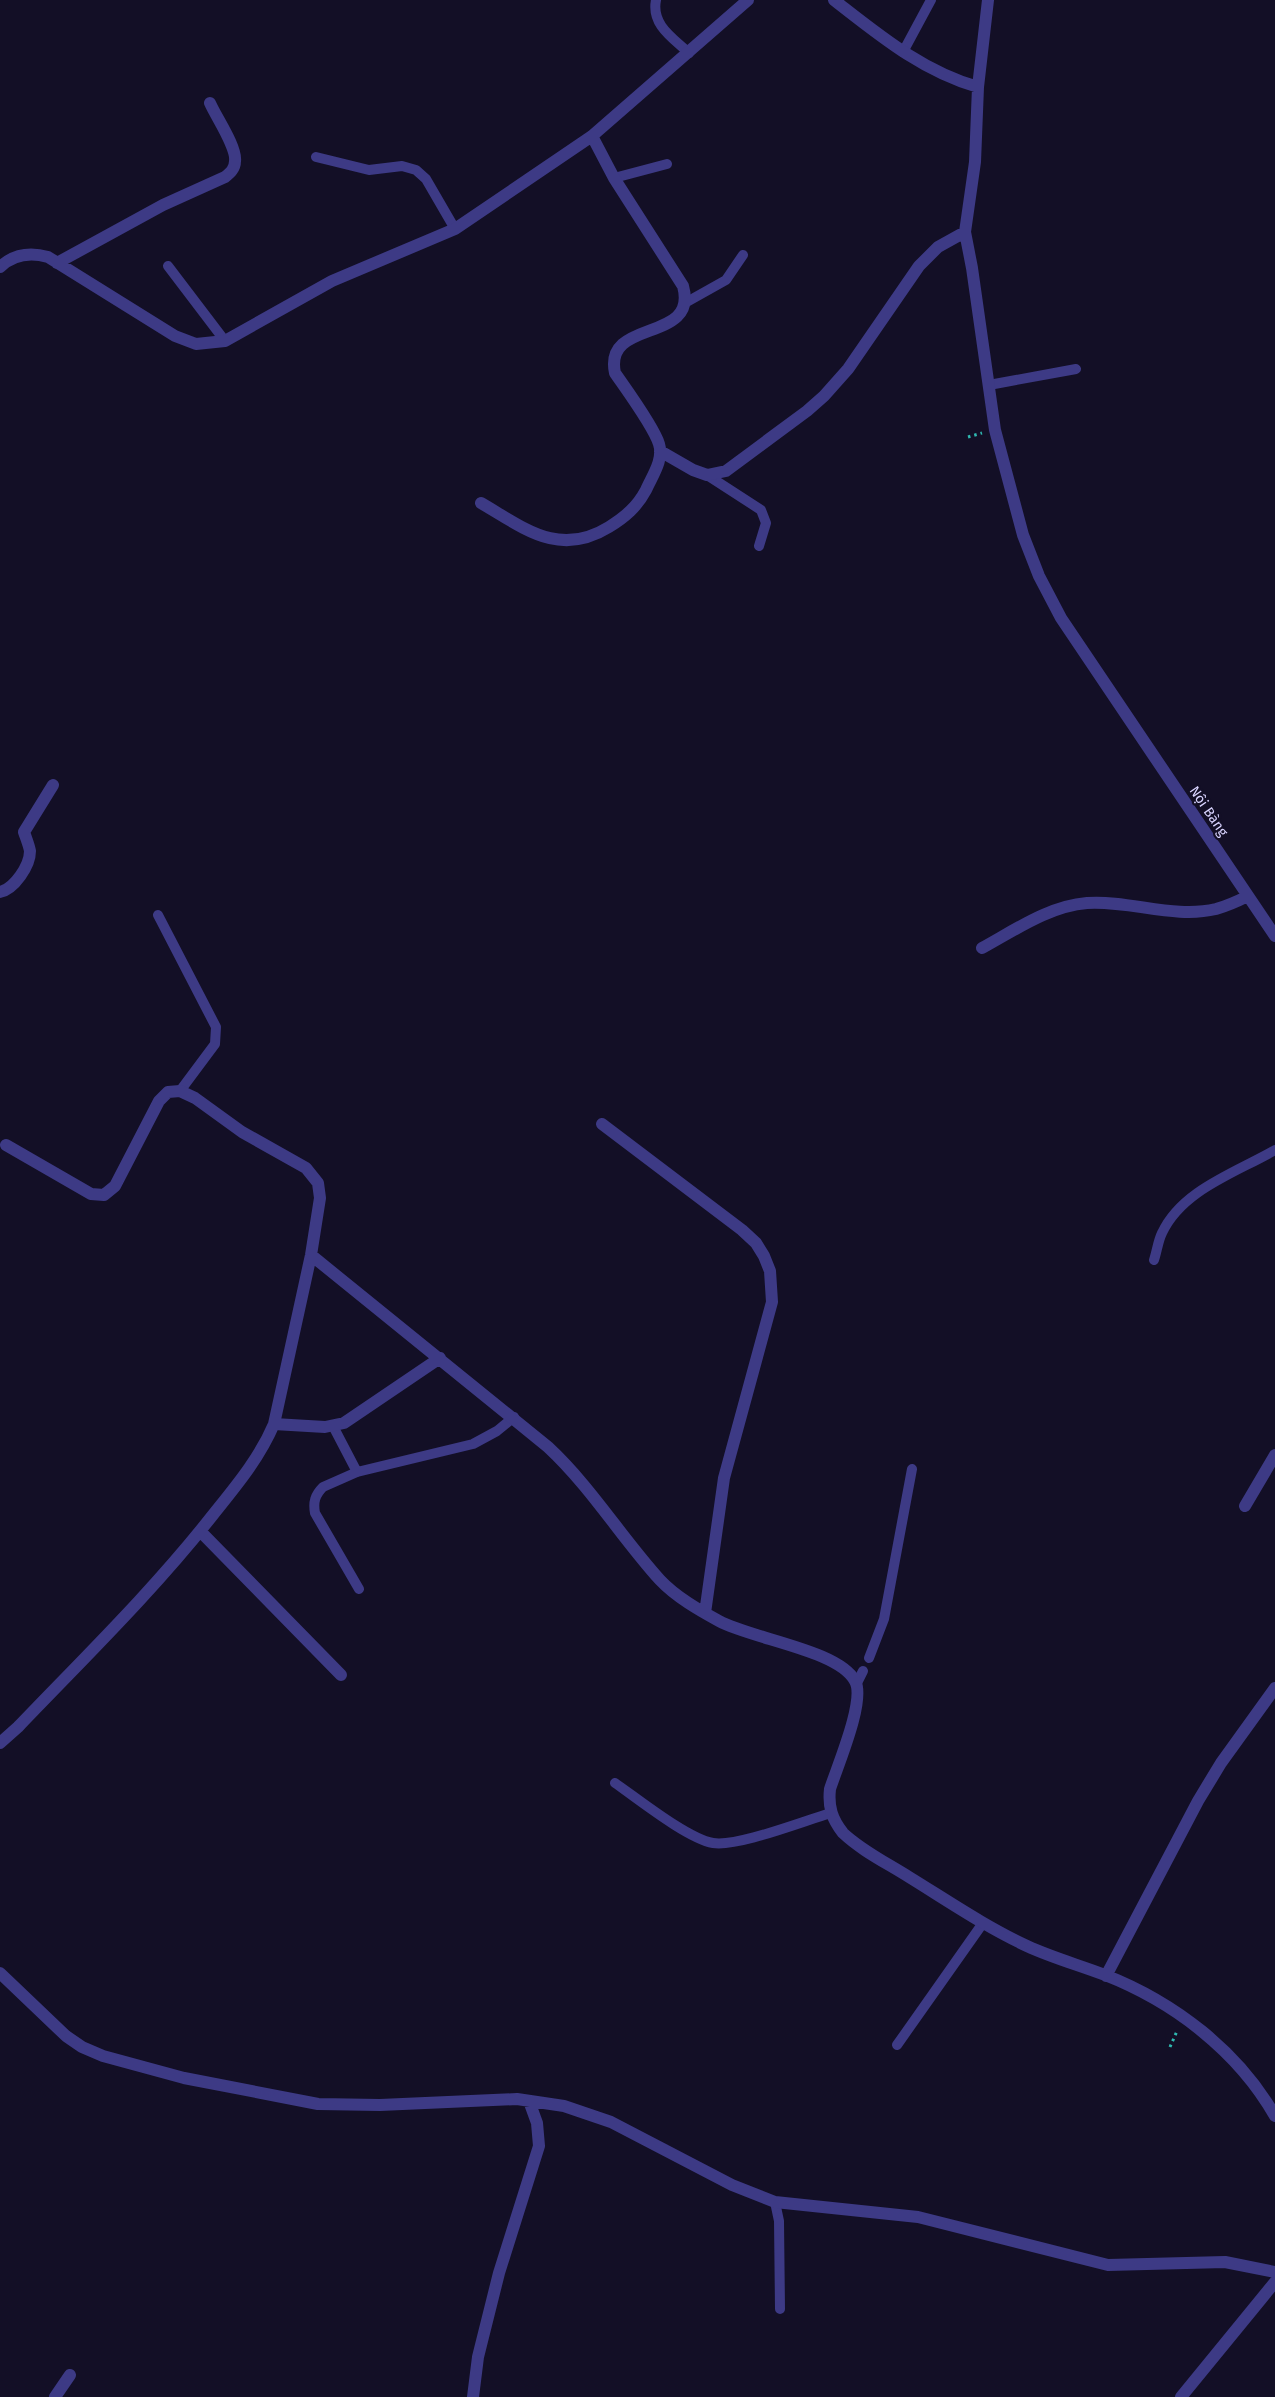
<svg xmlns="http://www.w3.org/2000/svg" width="1275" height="2397" viewBox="0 0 1275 2397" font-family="'Fira Sans',sans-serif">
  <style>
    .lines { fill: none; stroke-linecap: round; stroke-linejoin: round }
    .path { stroke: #2fb8b0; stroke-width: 3; stroke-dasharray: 2.5 4; stroke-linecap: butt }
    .lane { stroke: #3d3a85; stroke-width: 10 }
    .street { stroke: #3d3a85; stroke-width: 12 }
    .labels { text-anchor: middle; stroke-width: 4.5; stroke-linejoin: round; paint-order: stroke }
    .street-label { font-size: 14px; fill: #d9d4ff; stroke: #130f26 }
  </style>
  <rect width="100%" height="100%" fill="#130f26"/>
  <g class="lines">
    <path class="path" d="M968,437L982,433
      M1170,2047L1177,2031"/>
    <path class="lane" d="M656,0C651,25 673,38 689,53
      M903,52L931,0
      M316,157L369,170L402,166L416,170L426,179L455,229
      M614,178L667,164
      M168,266L225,341
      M685,303L726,280L743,255
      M989,385L1076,369
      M707,475L761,510L766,523L759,546
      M158,915L216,1027L215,1044L180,1091
      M1154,1260C1157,1251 1158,1241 1162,1233C1182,1190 1235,1173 1275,1150
      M333,1426L357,1472
      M359,1589L315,1513C313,1502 315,1495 323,1487L357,1472L473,1444L497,1431L514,1417
      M869,1658L884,1619L912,1469
      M857,1683L863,1671
      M615,1783C638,1799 688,1839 713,1843C738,1847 803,1821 831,1813
      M897,2045L983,1923
      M775,2202L779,2221L780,2309"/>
    <path class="street" d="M834,0C879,35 922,71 978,87
      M988,0L978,87L975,162L965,232L972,268L995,430L1023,535L1039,576L1061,618L1275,936
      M57,263L163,205L225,177C230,173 235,169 235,161C237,147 216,117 210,103
      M0,267C14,254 30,252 48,257L175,336L196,344L225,341L332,281L455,229L592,136L748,0
      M660,451L693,470L707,475L726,471L807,411L824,396L848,369L919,266L938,247L965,232
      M481,503C524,528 559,558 609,527C625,517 637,507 646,490C652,476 664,460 659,444C654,427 626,389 615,373C603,317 699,344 683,286L614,178L592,136
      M0,892C14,889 30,866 30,851C29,845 26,838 24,832L53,785
      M982,948C1015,930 1049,906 1087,903C1130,900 1174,919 1216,909C1227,906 1238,901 1248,896
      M602,1124L742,1230L756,1243L764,1256L770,1271L772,1302L724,1478L705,1613
      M311,1255L548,1447C591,1487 621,1537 660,1580C676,1597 699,1610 719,1621C752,1639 839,1650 855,1681C866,1700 837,1767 830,1789C828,1807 832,1819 843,1833C862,1851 887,1863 909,1877C948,1901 986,1927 1027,1946C1053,1958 1079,1965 1105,1975C1174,2002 1238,2051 1275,2116
      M274,1424L325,1427L344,1423L440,1358
      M1245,1506L1275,1455
      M200,1531L341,1675
      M0,1743L18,1727C84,1658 153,1591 212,1516C236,1486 259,1459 274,1424L311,1255L320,1198L318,1183L306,1168L242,1132L195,1098L180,1091L168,1092L159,1101L115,1186L104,1195L91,1194L6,1145
      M0,1973L66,2036L82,2047L103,2056L184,2078L318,2104L380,2105L517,2099L564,2106L611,2122L732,2185L775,2202L918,2217L1108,2265L1225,2262L1275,2272
      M1106,1976L1198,1801L1221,1763L1275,1688
      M55,2397L70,2375
      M473,2397L478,2357L499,2273L539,2146L537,2123L529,2101
      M1181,2397L1275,2282"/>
  </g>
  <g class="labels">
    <g class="street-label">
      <text transform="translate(1209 811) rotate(56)" y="5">Nội Bàng</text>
    </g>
  </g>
</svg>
